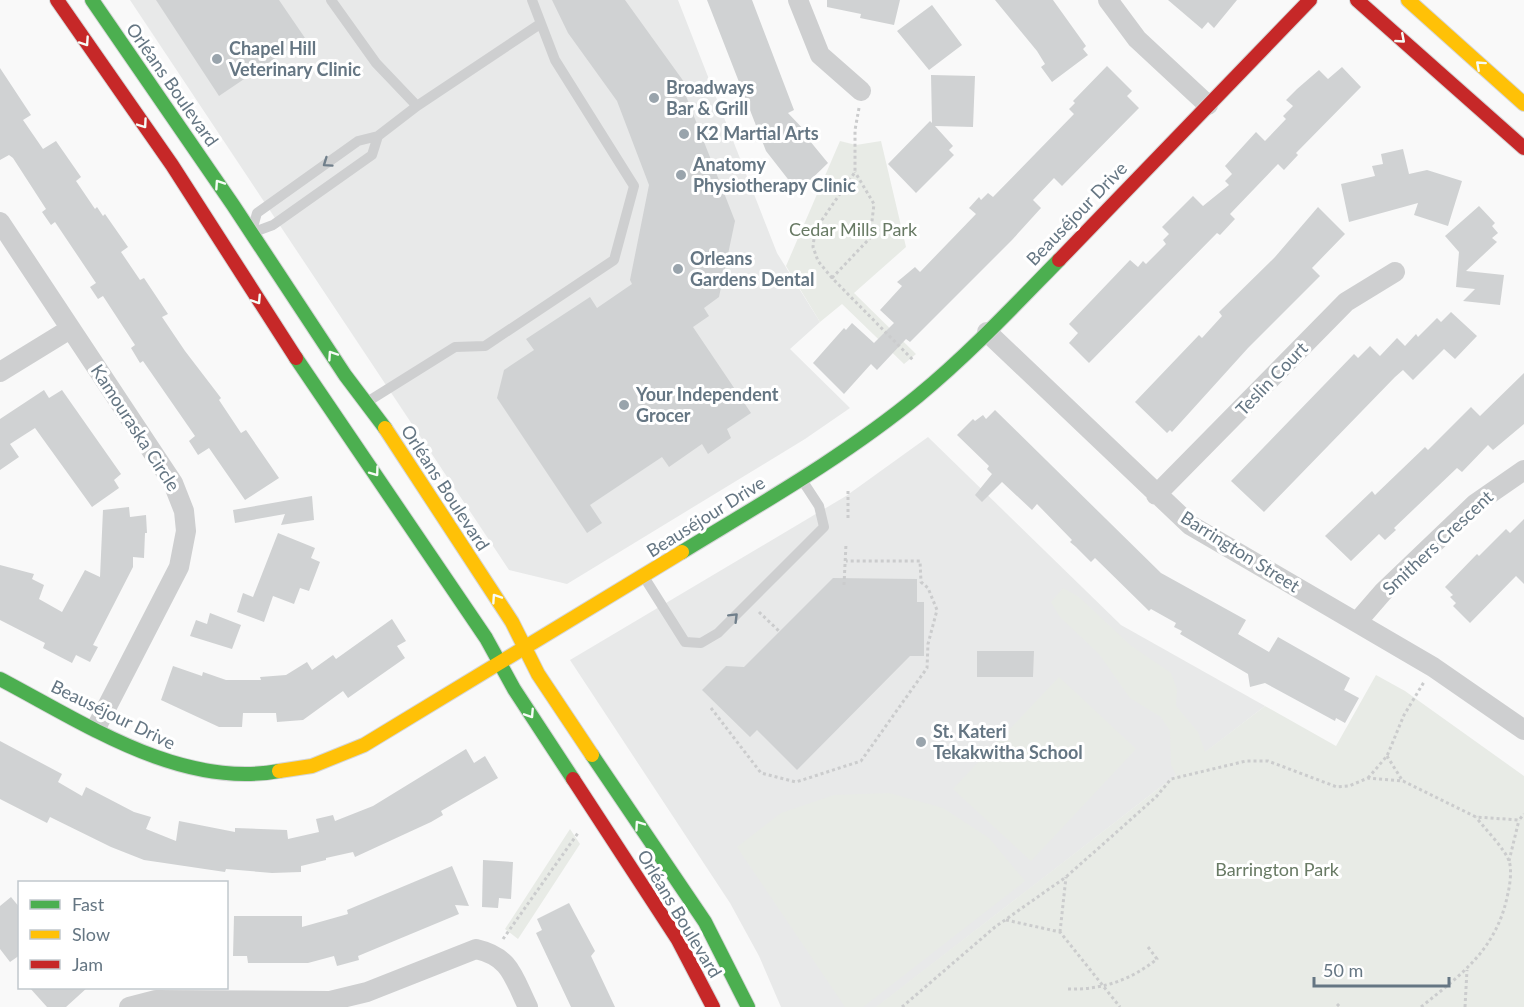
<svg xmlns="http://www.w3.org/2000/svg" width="1524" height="1007" viewBox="0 0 1524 1007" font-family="Lato,sans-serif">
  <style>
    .built { fill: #e8e9e9 }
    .green { fill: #e8ebe6 }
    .building { fill: #d0d2d3 }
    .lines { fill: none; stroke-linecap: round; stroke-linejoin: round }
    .fast-casing { stroke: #d5d6d7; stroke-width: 16 }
    .slow-casing { stroke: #d5d6d7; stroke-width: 16 }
    .jam-casing { stroke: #d5d6d7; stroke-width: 16 }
    .path { stroke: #cbcccd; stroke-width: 3; stroke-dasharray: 3 3; stroke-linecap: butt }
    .lane { stroke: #cecfd0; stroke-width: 10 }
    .street { stroke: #cecfd0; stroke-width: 20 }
    .fast { stroke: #4caf50; stroke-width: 14 }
    .slow { stroke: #ffc107; stroke-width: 14 }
    .jam { stroke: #c62828; stroke-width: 14 }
    .oneway { stroke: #f6fbf6 }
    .oneway2 { stroke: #707f8b }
    .poi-dot { fill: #99a4ac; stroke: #fff; stroke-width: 2 }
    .labels { text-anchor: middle; stroke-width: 6; stroke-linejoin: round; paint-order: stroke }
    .poi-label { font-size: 18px; font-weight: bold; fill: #657683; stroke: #fff; text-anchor: start }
    .street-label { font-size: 18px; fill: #657683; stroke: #fff }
    .park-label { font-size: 18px; fill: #687a64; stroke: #fff }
  </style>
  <rect width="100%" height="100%" fill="#f9f9f9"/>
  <path class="built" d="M130,0H678L777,253L820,322L790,349L850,408L805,439L567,584L509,570Z
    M928,437L1121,625L1265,706L877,1007H781L759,956L730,903L570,660L846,496Z"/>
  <path class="green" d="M840,141L856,145L881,141L906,247L854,293L916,354L904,364L842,304L820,322L786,266Z
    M1063,588L1079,597L1130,645L1171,673L1177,689L1176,706L1198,732L1205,752L1265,706L1336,746L1376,675L1405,691L1524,776V1007H876L1176,775L1171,765L1170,731L1161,717L1130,698L1099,654L1060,617L1051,602Z
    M1059,677L1136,749L1031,861L953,789Z
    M889,793L943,808L989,838L1025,881L863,1007H845L737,847L781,813L834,795Z
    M570,829L580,844L518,939L505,929Z"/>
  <path class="building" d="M156,0H279L305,38L219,96Z
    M552,0H625L692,93L686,96L735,221L719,297L704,308L709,316L693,327L751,413L727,429L731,438L708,454L702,444L669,467L662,457L590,505L602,523L587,533L497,398L504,370L534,350L526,339L590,297L597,308L632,284L630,280L649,185L617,101L568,33Z
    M707,0H752L794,110L788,113L807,133L805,135L828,163L798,192L766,151Z
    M827,0H900L894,25L860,18L861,14L827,7Z
    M995,0H1053L1086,46L1083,49L1088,55L1052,82L1041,67L1045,64L1037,51Z
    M1168,0H1237L1214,28L1208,22L1202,29Z
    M932,5L962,45L929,70L897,31Z
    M1107,66L1132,91L1127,96L1139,108L1062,186L1054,178L1033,200L1041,208L1012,240L910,342L906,339L877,370L871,364L844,394L813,363L844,328L846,330L852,323L874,343L894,323L880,310L902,286L897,282L915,267L920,272L976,214L969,208L979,197L981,200L988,193L993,197L1074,114L1069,109L1075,103L1073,101Z
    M1342,67L1361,87L1296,153L1298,155L1284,170L1278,164L1230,214L1235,219L1220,235L1217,233L1089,363L1069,343L1078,333L1069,324L1130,260L1138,267L1143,261L1146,264L1166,244L1163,240L1169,234L1162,227L1193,196L1203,206L1229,185L1225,181L1232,174L1225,166L1256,132L1265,141L1286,119L1283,116L1293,106L1286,100L1297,89L1319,70L1328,79Z
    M0,68L31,115L23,120L43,149L56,141L81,177L76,181L95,209L97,207L103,216L105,214L128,247L121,252L140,280L144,278L168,314L162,317L185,351L221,398L219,400L241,433L246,430L279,478L245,500L209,448L198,455L189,441L195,436L143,361L140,363L131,348L135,345L103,296L98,299L90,287L96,283L55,222L51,225L42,212L46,209L13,158L9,155L0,160Z
    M931,75L975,76L973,127L935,126L953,146L949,150L954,155L916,193L888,164L930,121L932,123Z
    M1403,149L1409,174L1427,170L1462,181L1448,226L1414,215L1418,203L1349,222L1341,184L1375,176L1372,166L1383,164L1381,154Z
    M1479,206L1495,223L1492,226L1498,233L1492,238L1497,242L1466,271L1504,275L1500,305L1463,301L1475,289L1456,287L1459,252L1445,236Z
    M1318,207L1345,234L1312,268L1320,276L1248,348L1172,432L1170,430L1167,433L1135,402L1199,335L1202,338L1222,316L1219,312L1275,257Z
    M1451,312L1477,336L1455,359L1444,349L1413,380L1403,370L1395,377L1264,512L1231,481L1354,354L1358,358L1370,346L1380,356L1397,338L1405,346L1416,334L1418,337L1437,318L1441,322Z
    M1524,373V424L1493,450L1488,445L1462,472L1457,468L1394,528L1396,530L1385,540L1379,534L1351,561L1325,536L1372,491L1375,495L1425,447L1428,450L1471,407L1480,416Z
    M44,390L49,398L62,390L121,474L114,480L119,488L92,507L35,428L10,444L19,457L0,470V419Z
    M995,410L1161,573L1246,620L1238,634L1269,652L1278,637L1350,678L1344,690L1359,698L1345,723L1336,718L1335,721L1265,683L1250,687L1248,674L1180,634L1182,631L1174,627L1176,623L1151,609L1149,611L1095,558L1091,562L1076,547L1070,542L1072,540L1037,504L1032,510L1002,482L982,502L975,495L992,474L987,469L989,466L957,435L973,419L975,421L983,415L986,419Z
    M312,496L314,520L281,525L285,514L235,523L233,510Z
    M129,507L130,517L146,515L147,533H145L144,558L133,557V567L93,645L98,647L90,662L76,655L72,663L43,648L45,643L0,620V565L34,574L32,579L44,585L39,599L62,612L85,570L100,577L103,510Z
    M1524,519V584L1516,576L1470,623L1453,606L1456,603L1450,597L1453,595L1445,587L1477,554L1479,556L1506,529L1510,533Z
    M278,533L315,548L311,558L320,562L309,591L300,588L294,604L273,596L264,622L237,612L243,593L253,597Z
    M833,578L917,579V602H924V656H910L797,770L757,730L750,737L702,690L726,666L744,667Z
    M210,613L241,625L232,649L190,636L196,620L207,624Z
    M392,619L406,641L397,646L405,658L348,698L343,691L303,720L277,722L276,713H243L242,727H219L161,700L173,666L202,676L203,672L226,680H261L260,677L286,675L307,662L312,670L333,655L336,659Z
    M977,651H1034L1033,677H977Z
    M0,741L62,774L58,782L82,796L86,787L134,812L151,817L146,829L176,841L179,821L235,832V828L287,830L288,839L319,832L316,819L333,815L335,821L373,806L466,749L474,763L485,756L498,778L441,811L443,815L431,822L355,857L353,852L326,858V860L301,866V872L272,873L226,869L225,872L144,860L111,847L50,817L47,823L0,799Z
    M483,860L513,862L511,899L499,898L498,908L482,907Z
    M452,866L469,906L455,905L459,914L358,956L359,960L337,966L334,956L308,963H248L247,956H233L234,916H302V927L348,914L347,910Z
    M11,897L20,908V955L10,962L0,949V906Z
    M569,903L595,951L591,956L615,1007H571L536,933L542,930L537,919Z
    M29,987H88L66,1007H47Z"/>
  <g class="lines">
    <defs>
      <path id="fast" d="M92,0L233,205L345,375L385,428
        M296,358L486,638L514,689L573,779
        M682,552C762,503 845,456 918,396C968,355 1014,306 1059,260
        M0,679C84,723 180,789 279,771
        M592,755L705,922L748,1007"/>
      <path id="slow" d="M1408,0L1524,104
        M385,428L512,622L538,674L592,755
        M279,771L312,766L364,745L682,552"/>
      <path id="jam" d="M57,0L172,165L296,358
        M1357,0L1524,148
        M1059,260L1310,0
        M573,779L678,940L713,1007"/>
    </defs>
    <use href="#fast" class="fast-casing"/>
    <use href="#slow" class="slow-casing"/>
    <use href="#jam" class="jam-casing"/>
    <path class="path" d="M859,108L855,130V172L815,230L813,247L818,261L832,278L913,360
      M832,278L870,238L874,204L855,172
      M848,518V489
      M844,585L846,544
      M759,612L780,632
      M711,708L761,773L796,782L861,761L927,668L928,644L937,610L928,588L921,582L920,561H846
      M1387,756L1402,780
      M1368,778L1387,756L1404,715L1424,682
      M1509,861L1519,820
      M1006,920L1060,932L1120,1007
      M1060,932L1066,877
      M503,939L578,833
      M1068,989C1102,990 1131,980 1157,959L1148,947
      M1337,1004L1340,1007
      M902,1007L995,927L1066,877L1156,797L1171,779L1246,761H1268L1337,787L1349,786L1368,778L1403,781L1476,817L1519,820L1524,814
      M1421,1007C1463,973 1497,949 1508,893C1510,885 1512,869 1509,861C1505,849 1484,828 1476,817
      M1465,1007L1467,970"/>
    <path class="lane" d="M331,0L376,63L417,106
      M253,227L257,213L358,141L378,136L417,106L540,24
      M254,232L273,225L372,155L378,136
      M367,402L455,347L485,346L614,260L634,186L555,60L532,0
      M644,577L685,642L701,643L718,633L824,527L819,506L802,480"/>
    <path class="street" d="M798,0L820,55L861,91
      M1108,0L1137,39L1208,105
      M0,222L173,483L184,511L186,531L179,567L96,728
      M987,332L1190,525L1433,667L1524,730
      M0,372L70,329
      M1156,495L1346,302L1395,272
      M1357,622L1383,592L1475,504L1524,470
      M129,1007L156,1000L330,1001L367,992L476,949C511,957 513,977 528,1007"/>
    <use href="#fast" class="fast"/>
    <use href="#slow" class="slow"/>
    <use href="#jam" class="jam"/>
  </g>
  <defs><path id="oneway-chevron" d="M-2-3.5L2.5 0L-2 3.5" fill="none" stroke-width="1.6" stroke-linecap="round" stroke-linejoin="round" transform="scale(1.5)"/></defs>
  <g class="oneway">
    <use href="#oneway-chevron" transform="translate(1401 39) rotate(41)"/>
    <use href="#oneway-chevron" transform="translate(85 42) rotate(56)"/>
    <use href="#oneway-chevron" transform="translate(1480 65) rotate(-138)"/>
    <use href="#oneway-chevron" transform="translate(143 124) rotate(55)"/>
    <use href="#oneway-chevron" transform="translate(219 184) rotate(-124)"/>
    <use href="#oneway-chevron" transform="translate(257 300) rotate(57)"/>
    <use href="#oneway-chevron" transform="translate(332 355) rotate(-124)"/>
    <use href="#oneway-chevron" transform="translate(375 472) rotate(54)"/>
    <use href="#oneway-chevron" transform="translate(496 598) rotate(-124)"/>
    <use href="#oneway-chevron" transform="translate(530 714) rotate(57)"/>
    <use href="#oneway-chevron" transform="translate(639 825) rotate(-125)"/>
  </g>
  <g class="oneway2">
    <use href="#oneway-chevron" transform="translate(327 163) rotate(145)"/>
    <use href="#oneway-chevron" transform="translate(734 617) rotate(-45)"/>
  </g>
  <g class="poi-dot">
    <circle cx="217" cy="59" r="6"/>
    <circle cx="654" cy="98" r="6"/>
    <circle cx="684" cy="134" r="6"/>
    <circle cx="681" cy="175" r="6"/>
    <circle cx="678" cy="269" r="6"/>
    <circle cx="624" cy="405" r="6"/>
    <circle cx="921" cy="742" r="6"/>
  </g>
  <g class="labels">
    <g class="poi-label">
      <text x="229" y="55">Chapel Hill<tspan x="229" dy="21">Veterinary Clinic</tspan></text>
      <text x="666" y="94">Broadways<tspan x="666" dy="21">Bar &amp; Grill</tspan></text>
      <text x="696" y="140">K2 Martial Arts</text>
      <text x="693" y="171">Anatomy<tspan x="693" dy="21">Physiotherapy Clinic</tspan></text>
      <text x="690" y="265">Orleans<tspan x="690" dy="21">Gardens Dental</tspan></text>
      <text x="636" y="401">Your Independent<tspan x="636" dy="21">Grocer</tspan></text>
      <text x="933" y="738">St. Kateri<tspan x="933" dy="21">Tekakwitha School</tspan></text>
    </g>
    <g class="street-label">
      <text transform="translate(172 85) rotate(55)" y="6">Orléans Boulevard</text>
      <text transform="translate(1077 214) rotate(-46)" y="6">Beauséjour Drive</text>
      <text transform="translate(1272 379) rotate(-46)" y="6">Teslin Court</text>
      <text transform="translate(135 428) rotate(57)" y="6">Kamouraska Circle</text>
      <text transform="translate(445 488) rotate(57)" y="6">Orléans Boulevard</text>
      <text transform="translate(706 517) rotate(-32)" y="6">Beauséjour Drive</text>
      <text transform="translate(1438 543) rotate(-43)" y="6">Smithers Crescent</text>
      <text transform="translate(1240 552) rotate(32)" y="6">Barrington Street</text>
      <text transform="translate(113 715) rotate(26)" y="6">Beauséjour Drive</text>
      <text transform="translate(679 914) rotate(59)" y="6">Orléans Boulevard</text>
    </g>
    <g class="park-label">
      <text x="853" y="236">Cedar Mills Park</text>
      <text x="1277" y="876">Barrington Park</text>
    </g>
  </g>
  <rect x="18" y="881" width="210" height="108" fill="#ffffff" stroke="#c1c8cd" stroke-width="1.5"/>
  <rect x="30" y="900" width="30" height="9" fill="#4caf50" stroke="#c1c8cd" stroke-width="1.5"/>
  <text x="72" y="911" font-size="18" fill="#657683">Fast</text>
  <rect x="30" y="930" width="30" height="9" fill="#ffc107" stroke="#c1c8cd" stroke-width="1.5"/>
  <text x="72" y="941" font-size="18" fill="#657683">Slow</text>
  <rect x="30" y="960" width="30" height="9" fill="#c62828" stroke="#c1c8cd" stroke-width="1.5"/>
  <text x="72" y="971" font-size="18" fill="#657683">Jam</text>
  <path d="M1314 977v9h135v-9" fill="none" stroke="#657683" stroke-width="3"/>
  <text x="1323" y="977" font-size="18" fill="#657683" stroke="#ffffff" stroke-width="4.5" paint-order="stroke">50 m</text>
</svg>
